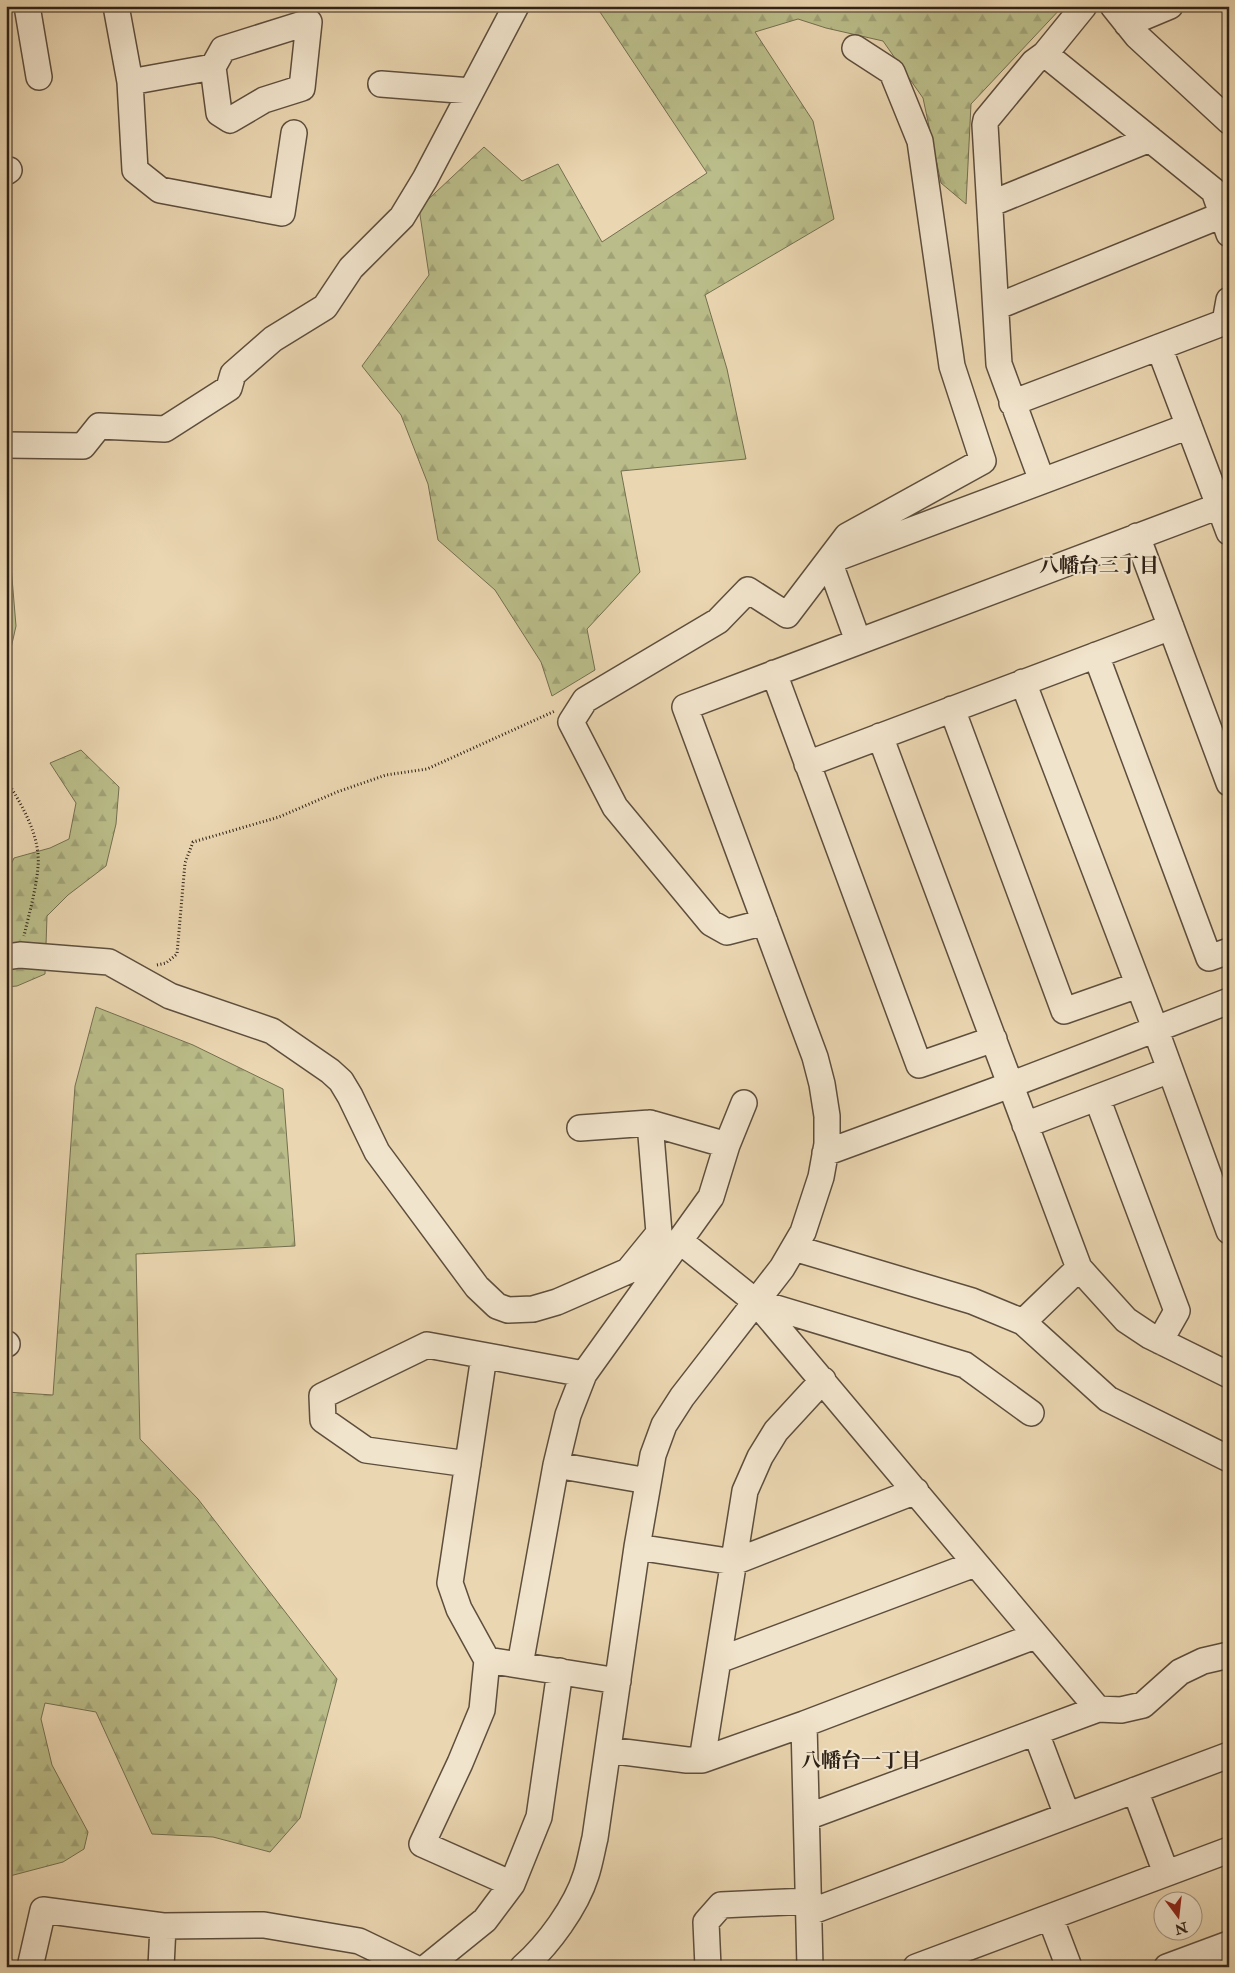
<svg xmlns="http://www.w3.org/2000/svg" width="1235" height="1973" viewBox="0 0 1235 1973" font-family="'IM FELL Double Pica','Noto Serif JP',serif">
  <style>
    .forest { fill: url(#forest-firs); stroke: #746f50 }
    .lines { fill: none; stroke-linecap: round; stroke-linejoin: round }
    .minor-casing { stroke: #5d4e3d; stroke-width: 28 }
    .path { stroke: #2e2116; stroke-width: 3; stroke-dasharray: 1 2.5; stroke-linecap: butt }
    .minor { stroke: #f1e4cc; stroke-width: 25 }
    .labels { text-anchor: middle; stroke-width: 4; stroke-linejoin: round; paint-order: stroke }
    .neighbourhood-label { font-size: 20px; font-weight: bold; fill: #2e2116; stroke: #f1e4cc }
  </style>
  <defs>
    <pattern id="forest-firs" width="22" height="20" patternUnits="userSpaceOnUse" patternTransform="scale(1.25)"><rect width="22" height="20" fill="#babd89"/><path d="M5 1l3.5 6h-7zM16 11l3.5 6h-7z" fill="#a0a276"/></pattern>
  </defs>
  <rect width="100%" height="100%" fill="#ead6b1"/>
  <filter id="stains"><feTurbulence type="fractalNoise" baseFrequency=".004" numOctaves="4"/><feColorMatrix values="0 0 0 0 .2 0 0 0 0 .09 0 0 0 0 .02 0 0 0 .5 -.17"/></filter>
  <radialGradient id="worn" r=".72"><stop offset=".6" stop-color="#630" stop-opacity="0"/><stop offset="1" stop-color="#630" stop-opacity=".3"/></radialGradient>
  <path class="forest" d="M596,6H1063L971,104L966,204L941,183L923,98L883,41L826,28L798,19L755,32L813,121L834,219L705,295L727,369L746,459L621,471L640,572L587,629L595,670L552,696L541,662L495,590L438,540L428,484L401,415L362,366L429,275L419,208L484,147L522,181L558,164L602,242L707,173Z
    M6,535L10,554L16,626L9,657L6,660Z
    M81,750L119,787L116,824L106,866L68,895L47,916L45,974L17,986L6,987V875L14,858L50,848L69,839L76,803L50,763Z
    M96,1007L193,1045L283,1089L295,1246L136,1254L140,1439L198,1499L337,1679L300,1818L270,1852L213,1837L152,1834L96,1712L45,1703L41,1719L52,1765L88,1832L84,1849L63,1862L6,1877V1392L53,1395L75,1086Z"/>
  <g class="lines">
    <defs>
      <path id="minor" d="M27,6L39,77
        M116,6L130,82L135,170L160,190L282,213L294,133
        M1113,6L1137,36L1229,121
        M309,22L302,88L264,100L230,120L219,113L213,67L223,49Z
        M1127,24L1170,6
        M1045,54L1214,191L1229,234
        M130,82L213,67
        M381,84L471,91
        M6,172L9,170
        M990,204L1150,139
        M996,307L1222,215
        M1159,347L1229,532
        M1012,403L1225,322L1229,300
        M6,445L83,446L99,426L165,429L229,388L233,374L273,339L325,307L351,268L402,217L425,179L516,6
        M1042,481L999,364L985,125L986,120L1034,62L1045,54L1084,6
        M1137,536L1229,783
        M829,561L1189,426
        M829,561L858,641
        M1096,655L1209,958L1229,951
        M774,673L919,1065L994,1039
        M1023,682L1155,1028L1229,1231
        M952,709L1064,1011L1138,985
        M880,736L1079,1268L1126,1320L1150,1336L1229,1375
        M807,764L1171,627
        M765,922L727,932L711,923L615,807L571,722L585,700L718,621L748,590L787,615L847,536L983,461L952,366L920,141L892,72L855,48
        M6,957L20,955L109,962L170,996L272,1031L330,1071L341,1081L350,1096L377,1152L477,1287L497,1306L508,1310L533,1309L557,1302L628,1271L659,1233L650,1123
        M1097,1098L1177,1311L1160,1341
        M1025,1125L1170,1070
        M580,1128L650,1123L727,1145
        M825,1153L1010,1085L1229,1001
        M680,1241L756,1302L1098,1709
        M794,1248L972,1301L1023,1322L1108,1399L1229,1459
        M756,1302L965,1365L1031,1413
        M1023,1322L1079,1268
        M6,1344H7
        M484,1356L450,1583L459,1609L487,1660L618,1681
        M468,1464L366,1450L323,1420L322,1396L427,1345L584,1374
        M556,1465L648,1481
        M637,1547L734,1562L916,1491
        M487,1660L482,1710L460,1763L422,1844L512,1884
        M719,1660L975,1564
        M520,1665L556,1465L568,1415L584,1374L711,1197L727,1145L744,1103
        M804,1724L810,1967
        M1036,1733L1067,1815
        M608,1750L687,1760H702L804,1724L1035,1636
        M702,1760L745,1491L760,1457L776,1431L823,1380
        M1135,1790L1166,1873
        M807,1817L1098,1709L1121,1710L1143,1705L1180,1672L1203,1661L1229,1655
        M810,1912L1229,1755
        M1050,1917L1069,1967
        M30,1967L43,1910L163,1926L264,1925L359,1941L413,1967
        M161,1967L163,1926
        M427,1967L485,1920L512,1884L539,1817L560,1671
        M523,1967C548,1945 576,1907 586,1875C590,1863 592,1850 595,1838L637,1547L653,1455L664,1425L682,1397L782,1268L803,1232L821,1177L827,1144V1116L822,1084L815,1057L685,707L1219,506
        M708,1967L706,1922L721,1905L809,1901
        M916,1967L1229,1850
        M1167,1967L1229,1944"/>
    </defs>
    <use href="#minor" class="minor-casing"/>
    <path class="path" d="M6,780C22,804 41,838 38,867C36,890 29,914 24,936
      M157,965L166,963L177,954L185,863L193,842L279,817L337,792L386,775L427,769L555,711"/>
    <use href="#minor" class="minor"/>
  </g>
  <g class="labels">
    <g class="neighbourhood-label">
      <text x="1099" y="572">八幡台三丁目</text>
      <text x="861" y="1767">八幡台一丁目</text>
    </g>
  </g>
  <rect width="1235" height="1973" fill="none" stroke="#ead6b1" stroke-width="25"/>
  <rect x="8" y="8" width="1220" height="1958" fill="none" stroke="#2e2116" stroke-width="2.5"/>
  <rect x="12" y="12" width="1210" height="1948" fill="none" stroke="#2e2116"/>
  <g transform="translate(1178 1916) rotate(165)"><circle r="24" fill="#f1e4cc" stroke="#a39683"/>
  <path d="M0-4L9 19L0 12L-9 19Z" fill="#8f2418"/>
  <text y="-8" font-size="14" font-weight="bold" text-anchor="middle" fill="#2e2116">N</text>
  </g>
  <rect width="100%" height="100%" filter="url(#stains)"/>
  <rect width="100%" height="100%" fill="url(#worn)"/>
</svg>
